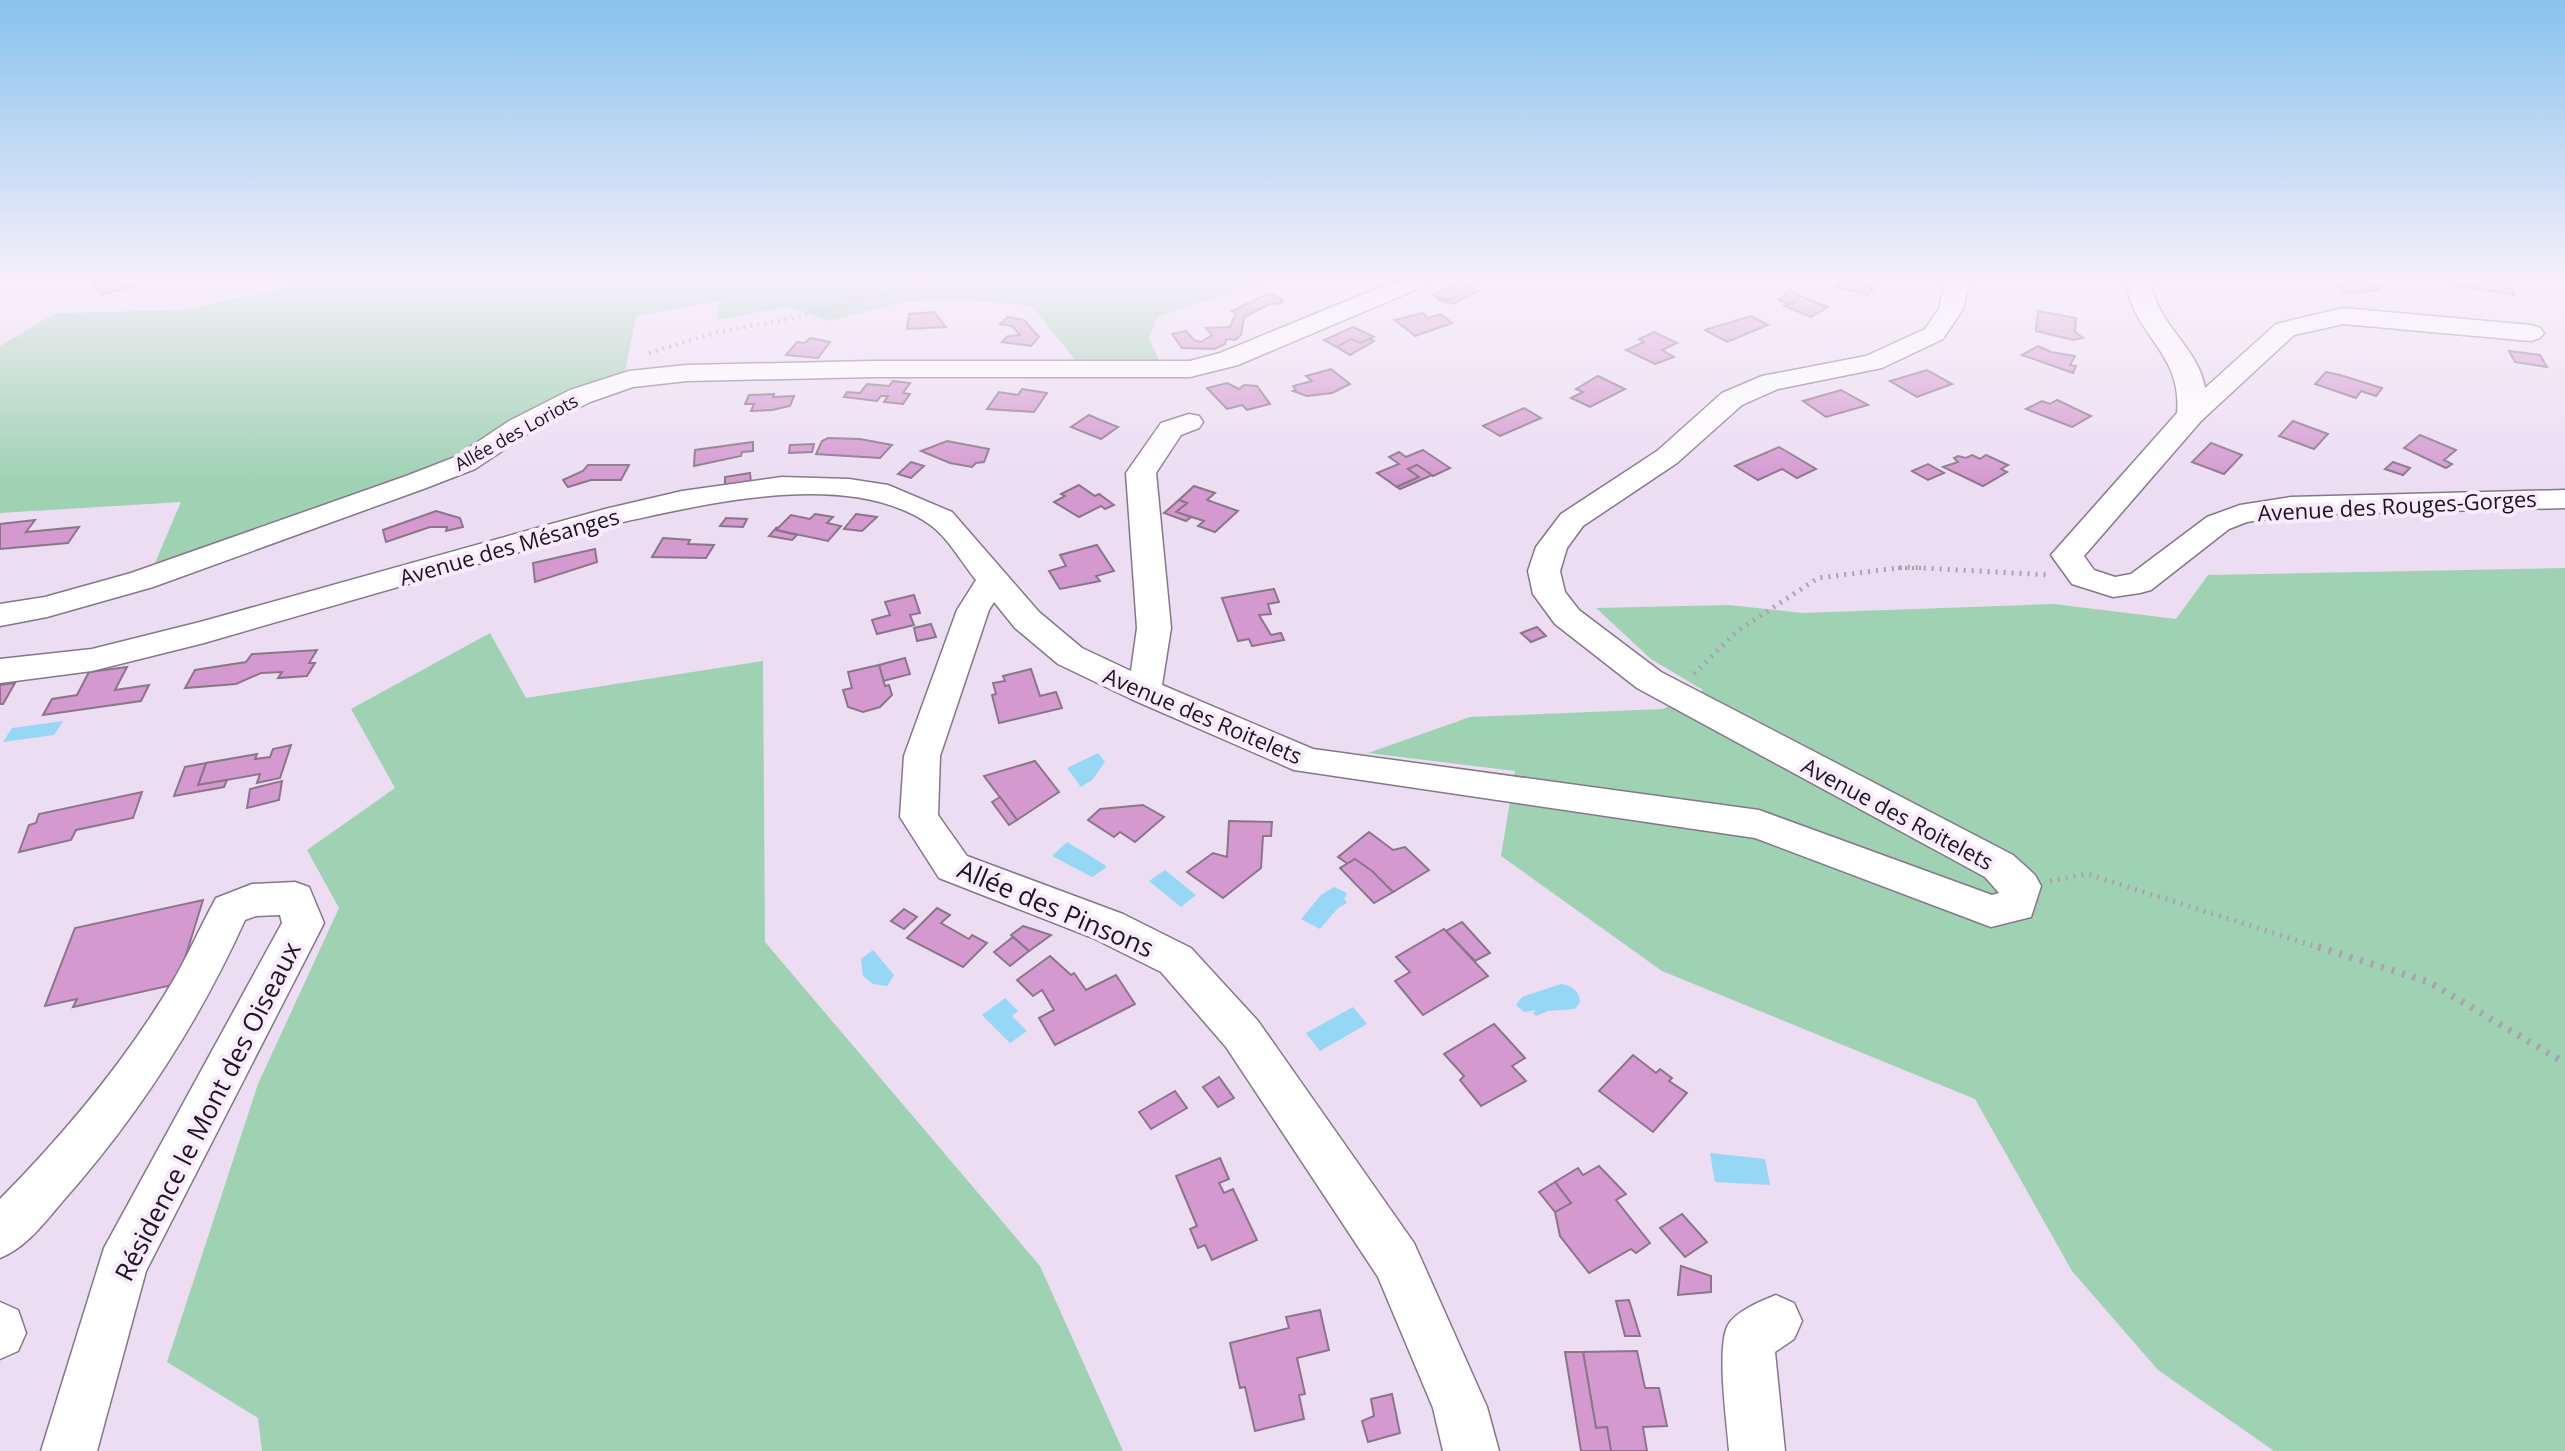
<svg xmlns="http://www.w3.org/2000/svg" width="2565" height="1451" viewBox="0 0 2565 1451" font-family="'Open Sans',sans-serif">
  <rect width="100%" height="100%" fill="#edddf3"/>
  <g fill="#9ed2b2">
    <polygon points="325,279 1106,279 1125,286 1188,279 1276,279 1158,316 1149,338 1159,360 1075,360 1032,306 953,299 904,302 829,321 787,307 716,320 721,301 636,316 624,376 429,470 152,570 181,502 0,513 0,346 55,313 182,310"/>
    <polygon points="2565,568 2565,1451 2274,1451 2158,1370 2072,1271 1975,1099 1662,971 1501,856 1515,771 1368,753 1470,717 1663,709 1703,690 1651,659 1596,608 1729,605 1802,613 2054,604 2176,619 2208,575"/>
    <polygon points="490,633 526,698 763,661 765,942 1040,1266 1123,1451 262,1451 258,1418 167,1362 258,1084 339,908 307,850 395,788 351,709"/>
  </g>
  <g fill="#95d7f5">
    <polygon points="63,721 54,735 3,742 12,728"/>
    <polygon points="1098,753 1105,762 1092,780 1081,787 1067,768"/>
    <polygon points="1067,842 1105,865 1106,868 1092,877 1052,856"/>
    <polygon points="1165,870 1196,895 1181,907 1149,881"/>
    <polygon points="1334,887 1347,893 1344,899 1347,903 1338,908 1320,929 1301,919 1321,895"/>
    <polygon points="873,950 894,975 887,986 873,984 863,976 861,959"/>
    <path d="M1561,984C1572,986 1579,990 1580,1002L1575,1009L1548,1011L1536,1016L1533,1013L1536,1010L1524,1012L1516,1005L1522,997Z"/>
    <polygon points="1005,998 1018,1011 1012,1016 1027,1031 1010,1043 982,1015"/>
    <polygon points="1353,1007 1367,1024 1320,1051 1306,1033"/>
    <polygon points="1710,1153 1765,1159 1770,1185 1715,1182"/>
  </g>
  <g fill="#d49ad0" stroke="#8a7688" stroke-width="2">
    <polygon points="105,279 132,279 130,281 135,285 102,295 91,283"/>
    <polygon points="1844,279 1874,279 1868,286 1874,288 1868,295 1837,287"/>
    <polygon points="2357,279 2368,285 2381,290 2348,293 2338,287 2346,285 2340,282"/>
    <polygon points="2450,279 2502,282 2504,288 2512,289 2514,295 2451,284"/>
    <polygon points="1463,282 1473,288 1460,293 1458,297 1441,299 1433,295"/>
    <polygon points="1473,288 1478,291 1453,304 1438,300 1450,300"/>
    <polygon points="1790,290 1805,298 1828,307 1811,317 1784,306 1797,302 1789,304 1778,300"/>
    <polygon points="1269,293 1283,300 1281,303 1270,304 1244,317 1241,335 1235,340 1226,339 1225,344 1214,349 1182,348 1172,334 1186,331 1194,340 1201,342 1212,335 1206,328 1230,327 1236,313 1232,311"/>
    <polygon points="2038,311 2076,318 2075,332 2083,338 2073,340 2036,331"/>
    <polygon points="934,312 946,327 907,329 909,314"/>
    <polygon points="1422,313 1428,318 1441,314 1452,323 1415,336 1395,320"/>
    <polygon points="1751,316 1768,325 1727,342 1705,330"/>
    <polygon points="1008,317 1024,320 1039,337 1031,346 1002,342 1008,336 1020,335 1012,326 1000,324"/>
    <polygon points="1353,327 1374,337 1360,343 1351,339 1337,347 1324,340"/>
    <polygon points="1654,332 1677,343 1662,350 1674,357 1655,364 1626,350 1644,342 1639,339"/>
    <polygon points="810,338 830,342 818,358 786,355 797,342 805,343"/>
    <polygon points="1351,339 1360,343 1370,339 1374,341 1350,355 1337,347"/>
    <polygon points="2038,346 2051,352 2075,356 2070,365 2076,366 2073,373 2022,355"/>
    <polygon points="2509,351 2540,355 2547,367 2515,362"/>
    <polygon points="1331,369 1350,384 1332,393 1307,396 1293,391 1296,390 1293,386 1312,381 1306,376"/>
    <polygon points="1927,370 1952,384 1917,397 1890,381"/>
    <polygon points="2326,372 2340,375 2382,388 2376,396 2361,391 2356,398 2315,384"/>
    <polygon points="1598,376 1625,389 1590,407 1571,398 1583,392 1576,389"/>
    <polygon points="893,381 910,383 903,393 910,394 903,404 884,402 888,396 881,396 877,401 844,397 847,392 860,393 867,384 889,386"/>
    <polygon points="1227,383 1239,389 1244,385 1257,386 1270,404 1247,410 1242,405 1227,409 1207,388"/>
    <polygon points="1022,389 1047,393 1034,412 987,409 999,392 1018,395"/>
    <polygon points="1841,390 1868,405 1826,417 1803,401"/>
    <polygon points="774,394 773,397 794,396 790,406 772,410 751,411 754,404 745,404 749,395"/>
    <polygon points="2057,400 2091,416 2072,427 2026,409 2042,401 2050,404"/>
    <polygon points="1524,408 1541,418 1500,436 1483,426"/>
    <polygon points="1089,415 1098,419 1118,427 1101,439 1071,427"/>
    <polygon points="2293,421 2328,434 2314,449 2279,436"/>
    <polygon points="2420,435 2456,450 2444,460 2452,464 2446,468 2404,448"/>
    <polygon points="828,438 860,439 892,445 880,458 816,454 822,441"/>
    <polygon points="947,441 989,449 984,462 976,463 972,467 950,463 921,451"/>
    <polygon points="753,442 753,451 742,452 741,456 694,466 695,450"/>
    <polygon points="2211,443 2242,455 2224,474 2192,462"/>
    <polygon points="814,444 812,452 789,453 790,445"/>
    <polygon points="1779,447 1816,469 1797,478 1782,469 1758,480 1735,466"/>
    <polygon points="1423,450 1450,468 1433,476 1417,465 1408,469 1419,477 1397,487 1377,473 1399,464 1389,457 1399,452 1406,457"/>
    <polygon points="1972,455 1980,459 1986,455 2008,465 2001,469 2007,472 1983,486 1943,467 1958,462 1954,458 1958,456 1966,458"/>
    <polygon points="911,462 924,466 911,478 898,474"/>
    <polygon points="2393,462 2410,468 2403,475 2385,469"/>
    <polygon points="1928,464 1944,473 1928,480 1912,471"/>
    <polygon points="588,465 629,465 621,480 591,480 568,487 563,480 583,471"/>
    <polygon points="1417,465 1432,475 1400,489 1397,487 1419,477 1408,469"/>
    <polygon points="750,473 751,483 725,486 725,477"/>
    <polygon points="1079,485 1095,496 1099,494 1114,505 1105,509 1101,506 1079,517 1054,502 1065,496 1061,494"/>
    <polygon points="1194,486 1215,493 1207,500 1238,511 1215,532 1198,526 1204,521 1176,512 1187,503 1179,500"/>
    <polygon points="1179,500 1187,503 1176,512 1191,517 1186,521 1164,513"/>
    <polygon points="436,511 460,518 463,527 446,531 447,527 430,527 386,542 383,530"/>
    <polygon points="815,514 833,517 827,523 841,526 828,541 776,530 791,515 810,519"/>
    <polygon points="856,514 877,517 862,531 844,529"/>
    <polygon points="726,518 747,519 743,527 720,526"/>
    <polygon points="35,520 26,532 79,527 68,543 0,549 0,524"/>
    <polygon points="777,527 776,530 797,535 792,540 769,536"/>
    <polygon points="663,538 690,540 688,544 714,545 706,558 652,557"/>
    <polygon points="1097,545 1114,571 1096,576 1100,581 1060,589 1049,571 1066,566 1060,555"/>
    <polygon points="595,549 597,562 535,582 533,563"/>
    <polygon points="1274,589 1279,602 1268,604 1271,614 1259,615 1271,635 1281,633 1284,640 1252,646 1249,639 1238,641 1222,598"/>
    <polygon points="914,595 920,613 910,615 914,625 877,634 872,620 890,615 885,602"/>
    <polygon points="931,624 936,637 917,641 914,628"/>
    <polygon points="1537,627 1546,636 1531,642 1521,633"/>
    <polygon points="317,650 309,663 315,663 307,676 278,678 282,672 261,673 236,684 185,688 195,670 246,662 252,654"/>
    <polygon points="905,658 910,674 883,681 879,665"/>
    <polygon points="879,665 885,686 889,685 892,695 880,707 863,712 848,707 843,690 852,688 848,672"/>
    <polygon points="127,667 115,690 149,685 141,701 43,715 52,699 77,695 89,672"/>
    <polygon points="1031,669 1040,696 1056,692 1062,708 999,723 992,695 996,694 993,683 1005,681 1003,676"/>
    <polygon points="15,683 3,704 0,704 0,685"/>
    <polygon points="291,745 280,778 257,783 260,774 198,785 206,763 257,754 255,759 270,757 273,749"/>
    <polygon points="1035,761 1059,792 1017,820 984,776"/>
    <polygon points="206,763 198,785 227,780 224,787 174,796 185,767"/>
    <polygon points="282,781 279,800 247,808 250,789"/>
    <polygon points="142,792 133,818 76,830 71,840 19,852 29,825 36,823 39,814"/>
    <polygon points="1000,797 1017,820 1009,825 992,802"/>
    <polygon points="1143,805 1164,817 1135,842 1120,832 1114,837 1088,820 1100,809"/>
    <polygon points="1229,821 1272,822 1271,836 1263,836 1261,868 1223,898 1187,872 1213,853 1227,857"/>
    <polygon points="1369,832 1393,850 1405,847 1429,870 1393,892 1355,859 1348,864 1338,857"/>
    <polygon points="1355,859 1372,871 1393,892 1374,903 1340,868"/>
    <polygon points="203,900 177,984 73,1007 77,999 45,1006 75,928"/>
    <polygon points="937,908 950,915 941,923 969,939 972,935 987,943 963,967 907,938"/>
    <polygon points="904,909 917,917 904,929 891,921"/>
    <polygon points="1462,922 1490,953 1475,961 1446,931"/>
    <polygon points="1023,926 1051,935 1029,951 1011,935"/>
    <polygon points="1444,929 1488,976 1423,1015 1395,981 1410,972 1396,957"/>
    <polygon points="1013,937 1029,951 1010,966 994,952"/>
    <polygon points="1050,956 1071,975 1074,973 1086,990 1116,975 1135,1004 1055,1045 1039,1018 1054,1010 1042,990 1033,996 1017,980"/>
    <polygon points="1494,1024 1525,1058 1512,1066 1526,1081 1481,1106 1460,1080 1464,1076 1444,1054"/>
    <polygon points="1633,1055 1656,1073 1660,1069 1672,1078 1669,1081 1687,1093 1653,1132 1599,1091"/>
    <polygon points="1219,1077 1234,1098 1218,1107 1203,1087"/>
    <polygon points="1175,1091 1187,1108 1151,1129 1139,1112"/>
    <polygon points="1220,1158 1229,1179 1219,1183 1224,1193 1233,1189 1257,1240 1212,1260 1205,1245 1198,1248 1190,1229 1197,1226 1176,1176"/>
    <polygon points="1599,1166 1626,1194 1616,1200 1650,1243 1636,1253 1631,1249 1589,1273 1560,1236 1555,1212 1571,1203 1555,1182 1578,1168 1583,1175"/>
    <polygon points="1555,1182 1571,1203 1555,1212 1539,1192"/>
    <polygon points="1682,1214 1707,1242 1685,1257 1660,1228"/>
    <polygon points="1681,1266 1711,1276 1711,1292 1678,1295"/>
    <polygon points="1629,1300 1640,1336 1625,1336 1616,1301"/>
    <polygon points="1320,1310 1329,1350 1297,1358 1305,1394 1299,1395 1304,1419 1255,1431 1245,1387 1240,1388 1230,1343 1289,1328 1286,1317"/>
    <polygon points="1637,1351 1645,1388 1659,1388 1667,1426 1643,1427 1647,1451 1611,1451 1607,1427 1596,1428 1583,1352"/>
    <polygon points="1565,1352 1583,1352 1596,1428 1607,1427 1611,1451 1581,1451"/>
    <polygon points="1392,1394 1400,1433 1368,1442 1362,1421 1374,1416 1371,1399"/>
  </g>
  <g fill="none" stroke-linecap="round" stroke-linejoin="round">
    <g stroke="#85768a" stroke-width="3">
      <g id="minor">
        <polygon points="1400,279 1432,279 1429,284 1238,365 1190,377 872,377 687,381 633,387 590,402 529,433 475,469 426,488 153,587 47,617 0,626 0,604 45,597 131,573 406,476 455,457 509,421 570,390 629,371 687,365 872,361 1190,361 1220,353"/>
        <path d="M1946,279H1970L1963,309L1943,339L1882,368L1778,389L1742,405L1677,463L1583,526L1567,548L1560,571L1565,592L1579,610L1661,672L2013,855L2035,875L2041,886L2031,917L1991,927L1755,838L1294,770L1131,699L1058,664L1015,628L994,602L989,610L940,756L938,815L967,856L1123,914L1191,948L1258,1021L1414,1243L1487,1407L1499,1451H1443L1433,1408L1378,1277L1226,1047L1161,972L1093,938L939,878L900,817L904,756L957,610L976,580C962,563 947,536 929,524C849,469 710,503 623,522L204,643L92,671L0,683V659L92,649L200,622L605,509L682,491L782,477L849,479L888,485L952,512L1039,612L1082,648L1131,671L1137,628L1126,473L1161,423L1189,414L1199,416L1203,422L1199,428L1181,435L1156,473L1171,628L1162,685L1313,749L1759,810L1992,895L1999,893L1985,877L1637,688L1555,624L1533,594L1528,571L1536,547L1561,514L1657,451L1722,393L1762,376L1866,356L1925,329L1939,309Z"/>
        <path d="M2126,279H2150C2157,327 2198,346 2205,388L2276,324L2343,308L2531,325L2540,328L2544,333L2540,338L2531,341L2343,324L2294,335L2201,421L2084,556L2094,570L2115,577L2131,574L2207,517L2240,505L2291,497L2565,490V508L2291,515L2247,522L2229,529L2151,590L2140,593L2113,597L2072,584L2051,555L2177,413C2183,351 2131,335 2126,279Z"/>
        <path d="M295,882L309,887L324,923L146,1271L97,1451H41L104,1248L282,923L280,915L256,916L245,920C198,1024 138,1116 63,1201C44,1223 27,1247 0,1258V1199C67,1131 129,1057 177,974C191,949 202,923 216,898L252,884Z"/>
        <path d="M1776,1295L1794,1303L1802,1321L1794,1339L1775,1352L1785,1451H1729C1727,1423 1716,1347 1728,1325C1736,1311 1761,1301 1776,1295Z"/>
        <polygon points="0,1302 18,1310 26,1333 18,1351 0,1359"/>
      </g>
    </g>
    <g stroke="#ada0b1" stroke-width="4" stroke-dasharray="2 5" stroke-linecap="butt">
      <polyline points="649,353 719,332 794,318 943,279"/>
      <polyline points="1898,568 1922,568"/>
    </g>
    <g stroke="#ada0b1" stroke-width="5" stroke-dasharray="2 6" stroke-linecap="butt">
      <polyline points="1694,674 1736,632 1818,578 1905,567 2050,575"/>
      <polyline points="2050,881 2087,874 2324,949"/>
    </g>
    <polyline stroke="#ada0b1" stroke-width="7" stroke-dasharray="3 8" stroke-linecap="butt" points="2318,947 2429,982 2565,1063"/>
    <use href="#minor" fill="#fff" fill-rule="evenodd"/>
  </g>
  <linearGradient id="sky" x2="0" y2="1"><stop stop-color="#87c2ed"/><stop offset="0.58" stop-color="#f7f0fa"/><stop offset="1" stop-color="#f7f0fa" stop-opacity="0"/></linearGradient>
  <rect width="2565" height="482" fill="url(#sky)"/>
  <g text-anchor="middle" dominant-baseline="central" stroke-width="8" stroke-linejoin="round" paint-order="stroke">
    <g font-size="18" fill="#1b151d" stroke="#f9ebfd">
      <text transform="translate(516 432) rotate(-29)">Allée des Loriots</text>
    </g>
    <g font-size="22" fill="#1b151d" stroke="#f9ebfd">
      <text transform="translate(2397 505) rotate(-3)">Avenue des Rouges-Gorges</text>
      <text transform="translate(509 546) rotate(-16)">Avenue des Mésanges</text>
      <text transform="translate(1203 715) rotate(23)">Avenue des Roitelets</text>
      <text transform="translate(1898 813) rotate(28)">Avenue des Roitelets</text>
    </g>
    <g font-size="26" fill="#1b151d" stroke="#f9ebfd">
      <text transform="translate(1056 908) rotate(23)">Allée des Pinsons</text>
      <text transform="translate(207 1111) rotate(-63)">Résidence le Mont des Oiseaux</text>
    </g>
  </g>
</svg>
